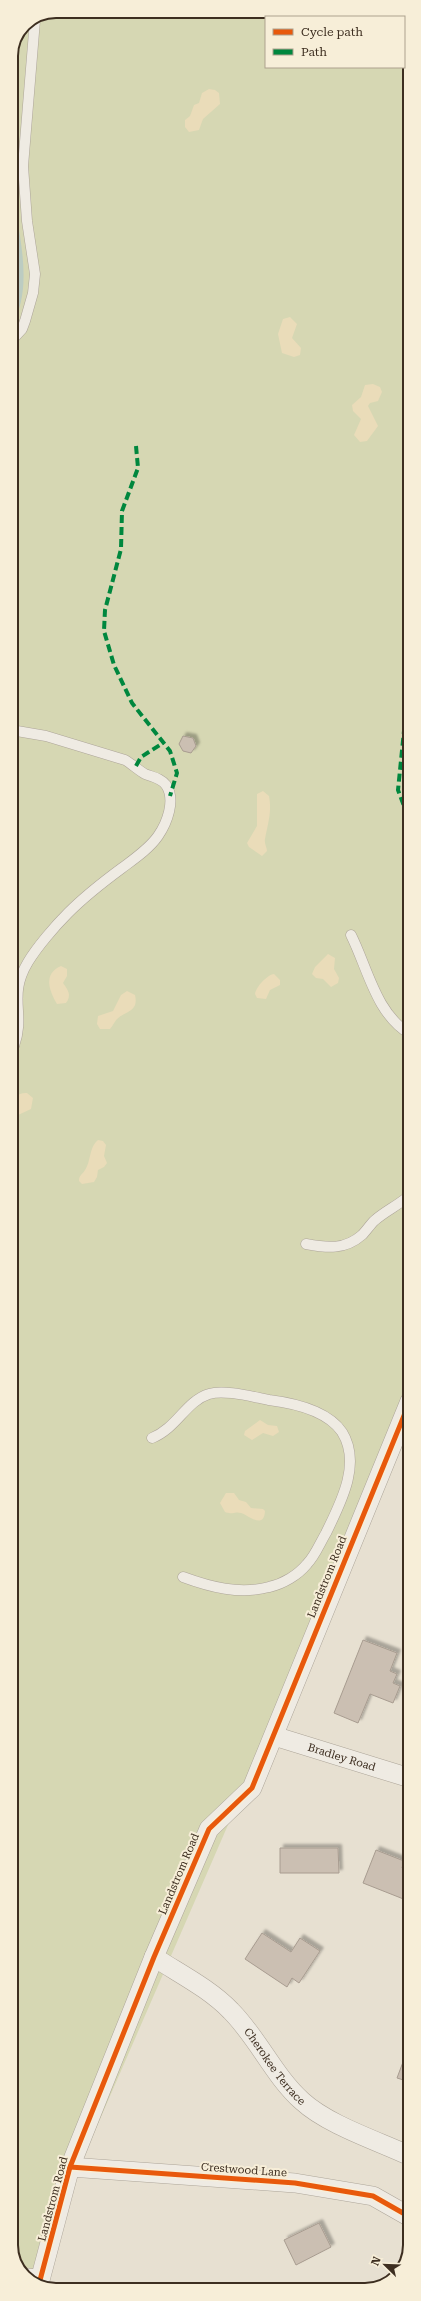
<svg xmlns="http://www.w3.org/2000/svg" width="421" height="2301" viewBox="0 0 421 2301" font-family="'Roboto Serif',serif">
  <defs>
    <filter id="shadow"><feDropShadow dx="3.5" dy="-3.5" stdDeviation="1" flood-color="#0004"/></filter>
  </defs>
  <rect width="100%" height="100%" fill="#e7e0d1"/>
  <polygon fill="#d6d7b3" points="57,11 370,11 382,17 266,17 266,67 404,67 404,39 410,50 410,1395 288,1687 30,2280 24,2277 11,2251 11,56 24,24"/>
  <g fill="#eadcb9">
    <polygon points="209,89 215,90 219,93 220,104 203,119 199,130 189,132 185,127 185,120 190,116 194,105 199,103 202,93"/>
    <polygon points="290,317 297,324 292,338 301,348 300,355 294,357 282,353 278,334 283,319"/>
    <polygon points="373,384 380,387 382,392 378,401 370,403 368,406 378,426 367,441 360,442 354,435 361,419 353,411 352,405 361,397 365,385"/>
    <path d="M263,791L269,796C272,812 268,823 265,839C264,843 267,848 267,851L262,856L249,847L247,843L257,826V794Z"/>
    <polygon points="328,954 335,958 334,969 339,978 338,983 331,987 323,979 316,978 312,974 315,967"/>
    <path d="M61,966L67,969V976L63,983C68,990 72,995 66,1003L57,1004C49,990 43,974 61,966Z"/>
    <path d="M274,974L280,980V985L270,990L266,999L257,998L255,994C256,987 267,975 274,974Z"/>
    <path d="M127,991L135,995C139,1012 125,1011 117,1019C114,1022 113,1026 110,1029H100L97,1024L98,1016L113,1011L121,995Z"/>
    <path d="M27,1093L33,1098L31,1109L16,1116L11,1128C11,1114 8,1092 27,1093Z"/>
    <path d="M98,1140L103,1141L106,1145L104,1156L107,1163L104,1167L98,1170L97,1177L94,1182L82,1184L79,1181C79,1175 82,1175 85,1170C91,1162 89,1147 98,1140Z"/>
    <polygon points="260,1420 268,1425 277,1426 279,1432 273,1436 263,1433 252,1440 244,1435 245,1431"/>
    <path d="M226,1493H234L239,1500L246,1502L251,1508L263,1509L265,1511C264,1530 248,1515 241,1513C236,1511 231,1515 225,1512L220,1503Z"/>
  </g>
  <path fill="#bcccc2" d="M11,185C17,225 36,289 11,325Z"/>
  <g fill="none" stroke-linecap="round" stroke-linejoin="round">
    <polyline stroke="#bcccc2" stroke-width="5" points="11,740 11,729"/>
  </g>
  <g fill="#cbbfb2" stroke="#a89c90" filter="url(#shadow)">
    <polygon points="183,736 193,738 196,746 191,753 183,751 179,744"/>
    <polygon points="363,1640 397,1653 390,1671 397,1674 393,1683 400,1686 393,1703 370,1694 358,1723 334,1713"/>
    <polygon points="280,1848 338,1848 339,1873 280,1873"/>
    <polygon points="376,1850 404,1861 402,1868 410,1871 410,1889 406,1900 363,1883"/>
    <polygon points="262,1933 291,1952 300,1938 320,1951 299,1983 292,1978 287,1987 245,1959"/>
    <polygon points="406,2054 410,2055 410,2082 397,2078"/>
    <polygon points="319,2223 331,2247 296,2265 284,2240"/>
    <polygon points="402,2256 405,2257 399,2275 391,2279"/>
  </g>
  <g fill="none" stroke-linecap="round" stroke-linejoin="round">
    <g stroke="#ada599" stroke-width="11">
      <g id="lane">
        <polyline points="11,341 22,329 25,321 33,293 35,274 27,221 23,166 35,20"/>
        <path d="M11,730L46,736L125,760C132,764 138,770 145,774C152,777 161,778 166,785C176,800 167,823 158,836C149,849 134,859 122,868C103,882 84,897 68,913C55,926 37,947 28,962C7,997 26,1013 14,1046"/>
        <path d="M351,935C368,969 376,1014 410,1034"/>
        <path d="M306,1244C327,1248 345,1250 362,1235C366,1231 370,1225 374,1221C385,1211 399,1205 410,1195"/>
        <path d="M152,1438C177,1428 186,1401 209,1394C224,1389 253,1397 269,1400C293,1403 327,1410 342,1432C362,1464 340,1504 326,1533C320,1543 315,1556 307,1564C298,1575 283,1584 269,1587C240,1595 210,1587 183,1577"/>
        <polyline points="22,2273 43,2275"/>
      </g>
    </g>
    <g stroke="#ada599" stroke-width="20">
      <g id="street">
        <path id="s1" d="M274,1736L410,1778"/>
        <path id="s2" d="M154,1957C180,1974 210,1989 231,2011C258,2038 274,2076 302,2101C328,2125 378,2141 410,2156"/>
        <polyline points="70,2167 295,2183 373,2196 410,2217"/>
        <polyline points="39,2284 70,2167 154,1957 209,1829 252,1788 410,1401"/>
      </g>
    </g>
    <use href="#lane" stroke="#efebe3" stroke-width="10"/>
    <use href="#street" stroke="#efebe3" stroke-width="19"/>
    <g stroke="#00873e" stroke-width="4" stroke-dasharray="8 4" stroke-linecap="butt">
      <polyline points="136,446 138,468 122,511 121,549 105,610 104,631 114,665 132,703 170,751 177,773 170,796"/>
      <polyline points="410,716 405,721 398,790 410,822"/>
      <polyline points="136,766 141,757 163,743"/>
    </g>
    <g stroke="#f7eed8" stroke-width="8">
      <g id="cycleway">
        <polyline points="70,2167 295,2183 373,2196 410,2217"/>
        <polyline points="39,2284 70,2167 154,1957 209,1829 252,1788 410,1401"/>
      </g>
    </g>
    <use href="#cycleway" stroke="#e8590c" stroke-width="5"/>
  </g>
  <g text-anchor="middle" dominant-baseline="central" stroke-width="4" stroke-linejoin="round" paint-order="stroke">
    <g font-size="11" fill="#3d2e20" stroke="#f7eed8">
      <text transform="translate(327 1577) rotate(-68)">Landstrom Road</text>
      <text stroke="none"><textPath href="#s1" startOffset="71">Bradley Road</textPath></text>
      <text transform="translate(179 1874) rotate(-67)">Landstrom Road</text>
      <text stroke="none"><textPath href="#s2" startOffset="165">Cherokee Terrace</textPath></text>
      <text transform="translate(244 2170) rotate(4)">Crestwood Lane</text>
      <text transform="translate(53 2199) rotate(-75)">Landstrom Road</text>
    </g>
  </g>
  <path d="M0 0H421V2301H0ZM56 18H365A38 38 0 0 1 403 56V2245A38 38 0 0 1 365 2283H56A38 38 0 0 1 18 2245V56A38 38 0 0 1 56 18Z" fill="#f7eed8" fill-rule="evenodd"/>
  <path fill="none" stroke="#3d2e20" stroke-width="2" d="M56 18H365A38 38 0 0 1 403 56V2245A38 38 0 0 1 365 2283H56A38 38 0 0 1 18 2245V56A38 38 0 0 1 56 18Z"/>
  <rect x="265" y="16" width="140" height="52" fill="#f7eed8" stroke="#ada18e"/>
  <rect x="273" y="29" width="20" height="6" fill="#e8590c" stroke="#ada18e"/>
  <text x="301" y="36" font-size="12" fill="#3d2e20">Cycle path</text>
  <rect x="273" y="49" width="20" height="6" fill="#00873e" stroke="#ada18e"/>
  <text x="301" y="56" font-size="12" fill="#3d2e20">Path</text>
  <g transform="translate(385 2265) rotate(293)" stroke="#f7eed8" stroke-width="3" paint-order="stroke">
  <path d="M0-3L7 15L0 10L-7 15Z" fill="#3d2e20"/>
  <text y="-6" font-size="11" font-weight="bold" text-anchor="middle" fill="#3d2e20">N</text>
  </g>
</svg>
